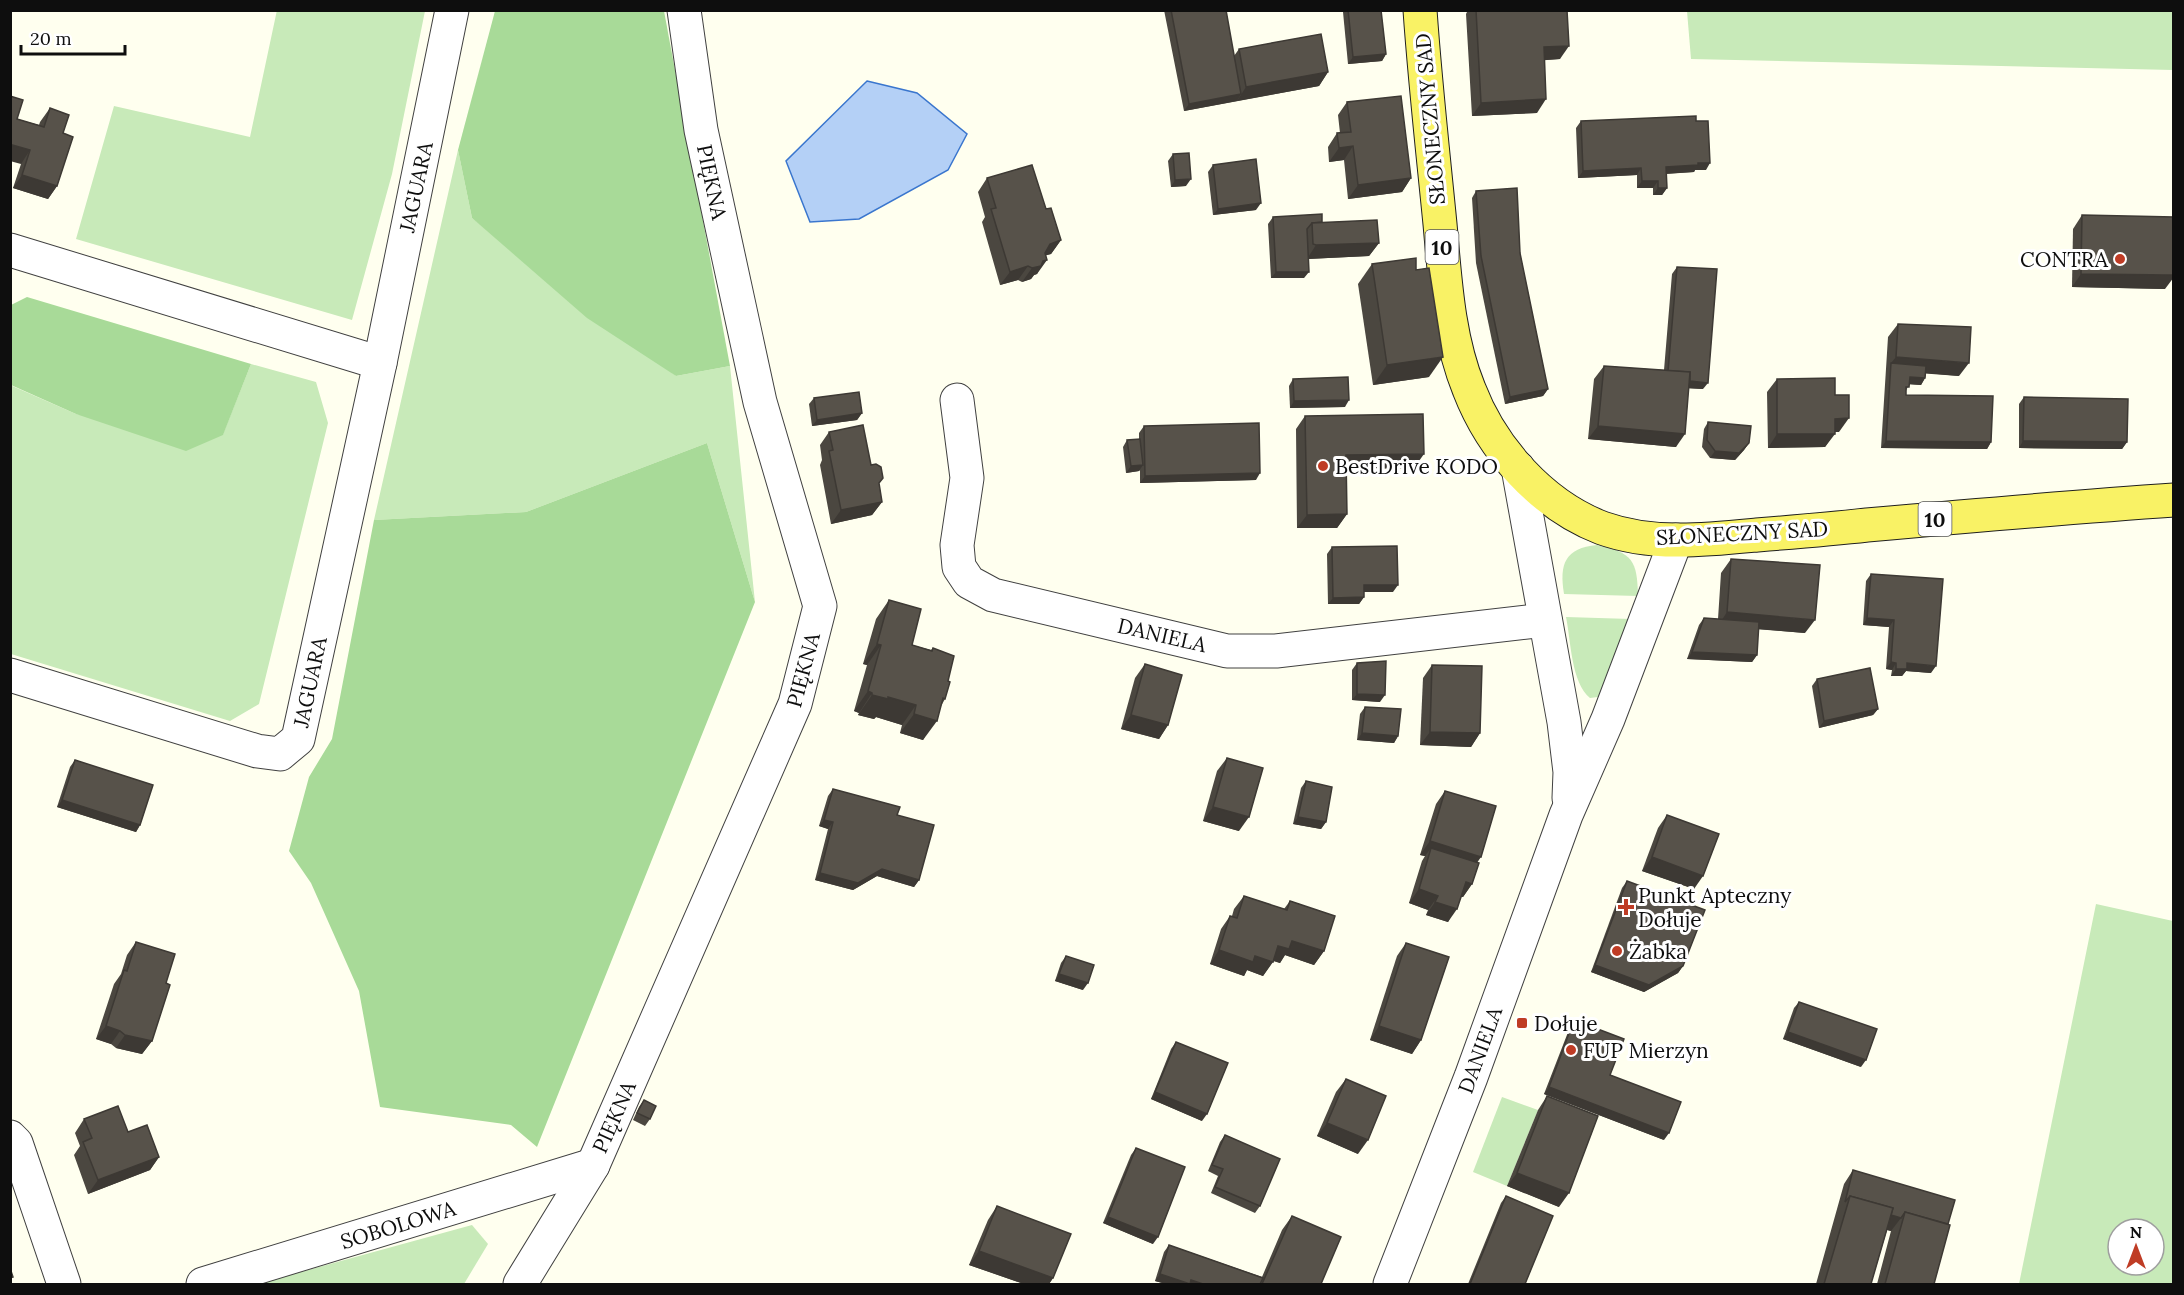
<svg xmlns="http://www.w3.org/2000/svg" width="2184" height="1295" viewBox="0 0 2184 1295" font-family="Lora,serif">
  <rect width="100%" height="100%" fill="#ffffef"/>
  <g fill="#c8eab9" fill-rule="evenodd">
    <polygon points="277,10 425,11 392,174 352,320 76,239 114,106 250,137"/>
    <polygon points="1687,11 2173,11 2173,70 1691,59"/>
    <polygon points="458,150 472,218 676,376 730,366 755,602 707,443 526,512 374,520"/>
    <polygon points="251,364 316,382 328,423 259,704 230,721 11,654 10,385 76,414 223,434"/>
    <path d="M1597,545C1633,553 1637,560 1638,596L1564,594C1559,564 1565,548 1597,545Z"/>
    <path d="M1566,617L1631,619L1604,693L1598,697L1590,698C1571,682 1571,641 1566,617Z"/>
    <path d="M2096,904L2173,921V1284H2019ZM2118,1229H2154V1265H2118Z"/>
    <polygon points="1502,1097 1538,1110 1507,1186 1473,1172"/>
    <polygon points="472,1225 488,1244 464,1284 257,1284"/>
  </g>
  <g fill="#a8da98">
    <polygon points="495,11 664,11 730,366 676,376 587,318 472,218 458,150"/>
    <polygon points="27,297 251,364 223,435 186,451 76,414 11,385 11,305"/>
    <polygon points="707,443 755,602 537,1147 511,1125 380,1107 359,991 311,883 289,851 309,777 332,739 374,520 526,512"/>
  </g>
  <polygon fill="#b4d0f6" stroke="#3a76ce" stroke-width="1.5" points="867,81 917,93 967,134 948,170 859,219 810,222 786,161"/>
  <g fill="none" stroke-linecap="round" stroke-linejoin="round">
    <g stroke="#414141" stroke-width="35">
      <g id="minor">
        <polyline points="10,250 380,363"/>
        <polyline points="957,400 967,478 957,545 959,567 969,582 993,595 1227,651 1276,651 1545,620"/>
        <polyline points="1518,468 1564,722 1570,772 1569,798"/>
        <polyline points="10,675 257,751 280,754 298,739 380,363 452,10"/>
        <polyline points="10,1137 16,1143 64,1284"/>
        <polyline points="203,1284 593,1165"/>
        <polyline points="520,1284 593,1165 795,704 820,606 760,402 701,130 684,10"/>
        <polyline points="1390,1284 1471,1077 1566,815 1608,719 1676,540"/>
      </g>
    </g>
    <g stroke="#1f1f1f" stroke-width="35">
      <path id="major" d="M1420,10C1425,82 1433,153 1440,224C1445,279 1448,338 1469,389C1492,449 1542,505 1602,528C1652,546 1706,540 1757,535C1794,532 1831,529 1867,525C1969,516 2071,507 2174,500"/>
    </g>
    <use href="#minor" stroke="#fff" stroke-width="33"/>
    <use href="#major" stroke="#f9f265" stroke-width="33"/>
  </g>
  <g fill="#4b4740">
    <polygon points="1164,10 1226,10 1234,56 1239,49 1328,72 1319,86 1184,111"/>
    <polygon points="1344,10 1381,10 1386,54 1382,61 1348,64 1343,12"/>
    <polygon points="1468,10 1567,10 1560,59 1544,60 1537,113 1472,116 1466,14"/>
    <polygon points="1347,102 1411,178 1402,192 1348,199 1344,160 1329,162 1328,147 1337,133 1340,133 1338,115"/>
    <polygon points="50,108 63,133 57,186 48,199 13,188 21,164 17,119 39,125 40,122"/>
    <polygon points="1581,121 1696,121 1706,170 1695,170 1694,172 1666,174 1667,188 1662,195 1653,195 1653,188 1637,188 1637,175 1578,178 1576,128"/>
    <polygon points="1173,154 1186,186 1171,187 1168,161"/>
    <polygon points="1213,165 1256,210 1213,215 1208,172"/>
    <polygon points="987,178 1046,209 1061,240 1051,254 1046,255 1037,274 1034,275 1031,279 1022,282 1018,280 1000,285 982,222 985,217 978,192"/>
    <polygon points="1476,191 1520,253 1548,389 1543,396 1505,404 1476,263 1472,198"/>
    <polygon points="2082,215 2165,289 2072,287 2073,229"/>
    <polygon points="1273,217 1322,222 1379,243 1369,256 1308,259 1304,278 1271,278 1268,224"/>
    <polygon points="1372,264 1416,270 1429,377 1373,385 1358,284"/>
    <polygon points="1677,267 1703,389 1689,388 1676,447 1588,439 1594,379 1604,366 1664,370 1672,274"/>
    <polygon points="1898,324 1959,376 1926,373 1925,378 1921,385 1909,384 1906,391 1906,395 1991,442 1987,449 1881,448 1888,337"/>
    <polygon points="1293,379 1345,407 1290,408 1289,386"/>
    <polygon points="1777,379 1835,395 1839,432 1835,432 1825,447 1768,448 1767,392"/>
    <polygon points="2024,397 2127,442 2122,449 2019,448 2019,404"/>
    <polygon points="814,398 862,413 857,420 812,426 809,404"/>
    <polygon points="1305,416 1414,468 1346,469 1347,514 1337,528 1297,528 1296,429"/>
    <polygon points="1708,422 1749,443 1744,450 1735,460 1710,458 1702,447 1704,429"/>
    <polygon points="1144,426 1256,480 1140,483 1140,470 1139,471 1126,473 1123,447 1127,440 1139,439 1139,433"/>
    <polygon points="829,432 871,465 882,502 872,515 831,524 820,465 822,460 820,445"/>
    <polygon points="1332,547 1393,592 1364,592 1364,597 1359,604 1328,604 1327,554"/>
    <polygon points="1731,559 1805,633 1758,629 1757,655 1752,662 1687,659 1699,625 1704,618 1718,619 1721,573"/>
    <polygon points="1871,574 1931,673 1906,671 1902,676 1891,676 1892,670 1886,669 1889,627 1863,625 1866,581"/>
    <polygon points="889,600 912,645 931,650 933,648 948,681 945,699 941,706 923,740 900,733 902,725 876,717 874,719 858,715 859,713 854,711 867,665 863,664 876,619"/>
    <polygon points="1357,663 1380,702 1352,700 1352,670"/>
    <polygon points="1145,664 1168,725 1159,739 1121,729 1135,678"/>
    <polygon points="1432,665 1480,733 1471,747 1420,745 1423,678"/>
    <polygon points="1817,679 1878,709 1873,715 1819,728 1812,686"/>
    <polygon points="1365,707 1398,736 1394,743 1357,740 1360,714"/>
    <polygon points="1227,758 1239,831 1203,821 1217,771"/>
    <polygon points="75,760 140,825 136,832 57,807 70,767"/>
    <polygon points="1306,781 1326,822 1321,829 1293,824 1301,788"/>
    <polygon points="833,789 897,815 919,880 914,887 877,876 853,890 815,880 828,829 819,826 828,796"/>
    <polygon points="1445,791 1477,862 1472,884 1463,897 1461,897 1448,922 1426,915 1428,910 1409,903 1422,861 1425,856 1420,855 1436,804"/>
    <polygon points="1667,815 1694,889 1642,871 1658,828"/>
    <polygon points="1627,881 1683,966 1678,973 1644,992 1591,972 1622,888"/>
    <polygon points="1244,896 1284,909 1290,901 1324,951 1314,965 1285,955 1280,963 1273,961 1263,976 1247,970 1244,976 1210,964 1221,929 1230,916 1232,916 1234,909"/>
    <polygon points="136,942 166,983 152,1041 142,1054 116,1048 111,1044 96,1039 114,984 121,974 127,955"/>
    <polygon points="1406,943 1421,1040 1412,1054 1370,1040 1397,956"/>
    <polygon points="1066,956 1083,990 1055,981 1061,963"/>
    <polygon points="1799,1002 1861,1067 1783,1039 1794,1008"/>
    <polygon points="1574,1020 1610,1075 1664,1140 1544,1094 1570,1027"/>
    <polygon points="1176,1042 1202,1121 1151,1099 1171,1049"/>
    <polygon points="1346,1079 1358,1154 1317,1136 1336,1092"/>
    <polygon points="1547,1096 1559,1207 1507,1186 1538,1110"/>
    <polygon points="644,1100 650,1119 645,1126 633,1120 639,1107"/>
    <polygon points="84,1119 128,1132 159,1157 150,1170 88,1194 74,1155 80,1146 75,1133"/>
    <polygon points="1225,1135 1260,1206 1255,1213 1211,1193 1218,1176 1208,1171 1220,1142"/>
    <polygon points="1136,1148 1153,1244 1103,1223 1131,1155"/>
    <polygon points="1853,1170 1948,1224 1934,1284 1877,1284 1891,1231 1887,1230 1871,1284 1816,1284 1844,1184"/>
    <polygon points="1506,1196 1525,1284 1468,1284 1501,1203"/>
    <polygon points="997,1206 1053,1278 1049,1284 1024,1284 969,1265 988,1220"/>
    <polygon points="1292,1216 1321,1284 1166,1284 1155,1281 1164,1252 1169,1245 1262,1277 1282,1230"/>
  </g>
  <g fill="#3d3934">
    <polygon points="1569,46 1560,59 1534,61 1544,47"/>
    <polygon points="1386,54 1382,61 1348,64 1353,57"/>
    <polygon points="1328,72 1319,86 1237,101 1246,87"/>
    <polygon points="1241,94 1237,101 1184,111 1189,104"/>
    <polygon points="1546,99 1537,113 1472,116 1481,103"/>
    <polygon points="12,145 30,150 21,164 10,161 10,147"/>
    <polygon points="1353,146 1344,160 1329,162 1339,148"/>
    <polygon points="1698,163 1710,163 1706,170 1695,170 1694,172 1661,174 1666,167"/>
    <polygon points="1641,168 1637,175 1578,178 1583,171"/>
    <polygon points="22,175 57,186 48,199 13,188"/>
    <polygon points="1411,178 1402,192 1348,199 1358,185"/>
    <polygon points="1191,179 1186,186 1171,187 1175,180"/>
    <polygon points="1642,181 1658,181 1653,188 1637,188"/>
    <polygon points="1658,188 1667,188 1662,195 1653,195"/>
    <polygon points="1261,203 1256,210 1213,215 1218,209"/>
    <polygon points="1061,240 1051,254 1040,257 1050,244"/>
    <polygon points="1379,243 1369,256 1307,259 1316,245"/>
    <polygon points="1047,260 1037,274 1034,275 1031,279 1022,282 1032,268 1043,261"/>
    <polygon points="1028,266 1018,280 1000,285 1010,272"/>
    <polygon points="1276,272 1309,272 1304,278 1271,278"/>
    <polygon points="2081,274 2174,275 2174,277 2165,289 2072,287"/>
    <polygon points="1443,357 1429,377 1373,385 1387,365"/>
    <polygon points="1896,357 1969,363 1959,376 1891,371 1891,363"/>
    <polygon points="1910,377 1925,378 1921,385 1905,384"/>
    <polygon points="1686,381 1708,383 1703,389 1681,388"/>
    <polygon points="1548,389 1543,396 1505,404 1510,397"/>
    <polygon points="1349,400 1345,407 1290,408 1294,401"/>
    <polygon points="862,413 857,420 812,426 817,420"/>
    <polygon points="1849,418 1839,432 1825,432 1835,419"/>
    <polygon points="1598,426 1685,434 1676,447 1588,439"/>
    <polygon points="1777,434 1835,434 1825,447 1768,448"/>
    <polygon points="1886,441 1991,442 1987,449 1881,448"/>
    <polygon points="2023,441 2127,442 2122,449 2019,448"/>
    <polygon points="1749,443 1744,450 1735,460 1710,458 1715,451"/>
    <polygon points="1424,454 1414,468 1337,469 1346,455"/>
    <polygon points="1143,465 1139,471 1126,473 1131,466"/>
    <polygon points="1260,473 1256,480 1140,483 1145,476"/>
    <polygon points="882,502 872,515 831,524 841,510"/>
    <polygon points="1347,514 1337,528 1297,528 1307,515"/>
    <polygon points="1364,585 1398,585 1393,592 1359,592"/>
    <polygon points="1364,597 1359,604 1328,604 1333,598"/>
    <polygon points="1727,612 1815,620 1805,633 1718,626"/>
    <polygon points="1867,618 1894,620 1889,627 1863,625"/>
    <polygon points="877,644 881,645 867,665 863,664"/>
    <polygon points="1692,652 1757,655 1752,662 1687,659"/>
    <polygon points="1891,662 1896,663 1892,670 1886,669"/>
    <polygon points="1907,663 1936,666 1931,673 1906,671 1902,676 1891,676 1896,669"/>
    <polygon points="868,691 872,693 859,713 854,711"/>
    <polygon points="1357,694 1385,695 1380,702 1352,700"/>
    <polygon points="872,695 888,697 916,705 902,725 876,717 874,719 858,715"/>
    <polygon points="1878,709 1873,715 1819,728 1824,721"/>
    <polygon points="914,714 937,721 923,740 900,733"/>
    <polygon points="1131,715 1168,725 1159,739 1121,729"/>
    <polygon points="1430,732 1480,733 1471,747 1420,745"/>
    <polygon points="1362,733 1398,736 1394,743 1357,740"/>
    <polygon points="62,800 140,825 136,832 57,807"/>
    <polygon points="1213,807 1249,817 1239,831 1203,821"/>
    <polygon points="1298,817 1326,822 1321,829 1293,824"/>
    <polygon points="824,820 833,822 828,829 819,826"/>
    <polygon points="1430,841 1481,857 1472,870 1431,848 1425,856 1420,855"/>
    <polygon points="1652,857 1703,876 1694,889 1642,871"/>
    <polygon points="882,869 919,880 914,887 877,876 853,890 815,880 820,873"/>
    <polygon points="1466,882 1472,884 1463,897 1456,895"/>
    <polygon points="1419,889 1438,896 1428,910 1409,903"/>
    <polygon points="1435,902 1457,909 1448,922 1426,915"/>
    <polygon points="1292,941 1324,951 1314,965 1285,955 1280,963 1269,959 1278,946"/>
    <polygon points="1219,950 1255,956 1273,962 1263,976 1247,970 1244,976 1210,964"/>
    <polygon points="1595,965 1683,966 1678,973 1644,992 1591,972"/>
    <polygon points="1059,974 1088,983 1083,990 1055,981"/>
    <polygon points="106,1026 120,1031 111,1044 96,1039"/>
    <polygon points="1379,1026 1421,1040 1412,1054 1370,1040"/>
    <polygon points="1788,1032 1866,1060 1861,1067 1783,1039"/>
    <polygon points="125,1035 152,1041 142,1054 116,1048"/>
    <polygon points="1549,1087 1669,1133 1664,1140 1544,1094"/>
    <polygon points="1155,1092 1207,1114 1202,1121 1151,1099"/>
    <polygon points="1327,1123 1368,1140 1358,1154 1317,1136"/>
    <polygon points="159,1157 150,1170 88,1194 98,1180"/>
    <polygon points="1517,1173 1569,1193 1559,1207 1507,1186"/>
    <polygon points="1848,1203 1901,1218 1891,1231 1843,1218"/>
    <polygon points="1108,1217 1158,1237 1153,1244 1103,1223"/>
    <polygon points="979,1251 1053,1278 1049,1284 1024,1284 969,1265"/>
    <polygon points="1160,1274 1191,1280 1203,1284 1166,1284 1155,1281"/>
  </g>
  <g fill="#57524a" stroke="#3d3934" stroke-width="1.5">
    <polygon points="1171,10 1226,10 1241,94 1189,104"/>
    <polygon points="1348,10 1381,10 1386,54 1353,57"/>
    <polygon points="1476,10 1567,10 1569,46 1544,47 1546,99 1481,103"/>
    <polygon points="1321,34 1328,72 1246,87 1239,49"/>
    <polygon points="10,96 23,100 17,119 44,127 50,108 69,115 63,133 73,137 57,186 22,175 30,150 12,145 10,149"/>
    <polygon points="1401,96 1411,178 1358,185 1353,146 1339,148 1337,133 1351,132 1347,102"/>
    <polygon points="1696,116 1696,121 1708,121 1710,163 1698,163 1698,165 1666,167 1667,188 1658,188 1658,181 1642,181 1641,168 1583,171 1581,121"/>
    <polygon points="1189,153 1191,179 1175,180 1173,154"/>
    <polygon points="1256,159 1261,203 1218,209 1213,165"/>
    <polygon points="1032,165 1046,209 1051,208 1061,240 1050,244 1045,253 1047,260 1043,261 1041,266 1032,268 1028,266 1010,272 991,209 996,208 987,178"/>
    <polygon points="1517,188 1520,253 1548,389 1510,397 1481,256 1476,191"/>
    <polygon points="1322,214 1322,222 1312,223 1307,229 1309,272 1276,272 1273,217"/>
    <polygon points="2082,215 2174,217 2174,275 2081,274"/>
    <polygon points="1377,220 1379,243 1316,245 1313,244 1312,223"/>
    <polygon points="1416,258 1416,270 1429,268 1443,357 1387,365 1372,264"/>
    <polygon points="1677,267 1717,269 1708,383 1690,381 1690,372 1668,371"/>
    <polygon points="1898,324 1971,327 1969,363 1896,357"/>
    <polygon points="1891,363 1926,366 1925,378 1910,377 1909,387 1906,387 1906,395 1993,396 1991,442 1886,441"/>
    <polygon points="1604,366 1690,372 1685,434 1598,426"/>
    <polygon points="1348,377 1349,400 1294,401 1293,379"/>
    <polygon points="1835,378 1835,395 1849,395 1849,418 1835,419 1835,434 1777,434 1777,379"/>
    <polygon points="859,392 862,413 817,420 814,398"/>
    <polygon points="2024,397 2128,399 2127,442 2023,441"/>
    <polygon points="1423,414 1424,454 1346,455 1347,514 1307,515 1305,416"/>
    <polygon points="1708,422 1751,426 1749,443 1739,453 1715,451 1707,440"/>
    <polygon points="1259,423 1260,473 1145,476 1144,426"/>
    <polygon points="863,425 871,465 876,464 881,467 883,478 879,483 882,502 841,510 829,451 833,450 829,432"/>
    <polygon points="1140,439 1143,465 1131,466 1127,440"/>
    <polygon points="1397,546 1398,585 1364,585 1364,597 1333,598 1332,547"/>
    <polygon points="1731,559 1820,565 1815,620 1727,612"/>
    <polygon points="1871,574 1943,579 1936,666 1907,663 1907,669 1896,669 1896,663 1891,662 1894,620 1867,618"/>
    <polygon points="889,600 921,609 912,645 932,651 933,648 954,656 948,681 950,682 945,699 943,698 937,721 914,714 916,705 888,697 888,699 872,695 872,693 868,691 881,645 877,644"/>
    <polygon points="1704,618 1759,622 1757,655 1692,652"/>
    <polygon points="1386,661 1385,695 1357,694 1357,663"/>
    <polygon points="1145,664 1182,675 1168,725 1131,715"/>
    <polygon points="1432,665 1482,666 1480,733 1430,732"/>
    <polygon points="1870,668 1878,709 1824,721 1817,679"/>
    <polygon points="1365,707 1401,709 1398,736 1362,733"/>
    <polygon points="1227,758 1263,768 1249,817 1213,807"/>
    <polygon points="75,760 153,785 140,825 62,800"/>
    <polygon points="1306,781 1332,787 1326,822 1298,817"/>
    <polygon points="833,789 900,807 897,815 934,825 919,880 882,869 858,883 820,873 833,822 824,820"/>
    <polygon points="1445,791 1496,806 1481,857 1430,841"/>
    <polygon points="1667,815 1719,834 1703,876 1652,857"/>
    <polygon points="1431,848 1479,863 1472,884 1466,882 1457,909 1435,902 1438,896 1419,889"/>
    <polygon points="1627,881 1705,910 1683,966 1649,985 1595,965"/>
    <polygon points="1244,896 1287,910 1290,901 1335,916 1324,951 1292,941 1289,949 1278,946 1273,962 1255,956 1253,962 1219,950 1230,916 1237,918"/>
    <polygon points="136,942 175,954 166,983 170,985 152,1041 125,1035 120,1031 106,1026 124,970 127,971"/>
    <polygon points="1406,943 1449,957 1421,1040 1379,1026"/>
    <polygon points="1066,956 1094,965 1088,983 1059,974"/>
    <polygon points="1799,1002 1877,1029 1866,1060 1788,1032"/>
    <polygon points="1574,1020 1624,1039 1610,1075 1681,1102 1669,1133 1549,1087"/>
    <polygon points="1176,1042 1228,1063 1207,1114 1155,1092"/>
    <polygon points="1346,1079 1386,1096 1368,1140 1327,1123"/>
    <polygon points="1547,1096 1598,1116 1569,1193 1517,1173"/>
    <polygon points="644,1100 656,1106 650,1119 637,1113"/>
    <polygon points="118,1106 128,1132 147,1125 159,1157 98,1180 83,1142 92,1138 84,1119"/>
    <polygon points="1225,1135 1280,1159 1260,1206 1215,1187 1223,1169 1212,1165"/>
    <polygon points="1136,1148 1185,1167 1158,1237 1108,1217"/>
    <polygon points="1853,1170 1955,1200 1948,1224 1905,1212 1901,1218 1891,1215 1893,1208 1850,1196 1845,1202"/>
    <polygon points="1506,1196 1553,1216 1525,1284 1470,1284"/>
    <polygon points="1850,1196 1893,1208 1871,1284 1824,1284"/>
    <polygon points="997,1206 1071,1234 1053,1278 979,1251"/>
    <polygon points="1905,1212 1950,1225 1934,1284 1885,1284"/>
    <polygon points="1292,1216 1341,1237 1321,1284 1262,1284"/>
    <polygon points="1169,1245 1263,1278 1260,1284 1203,1284 1191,1280 1190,1284 1160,1274"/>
    <polygon points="10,1268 13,1277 10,1278"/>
  </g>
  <g fill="#bf3c25" stroke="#fff" stroke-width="2">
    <circle cx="2120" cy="259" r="6"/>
    <circle cx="1323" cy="466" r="6"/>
    <path d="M1623 898h6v6h6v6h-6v6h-6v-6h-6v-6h6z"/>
    <circle cx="1617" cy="951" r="6"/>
    <rect x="1516" y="1017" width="12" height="12" rx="3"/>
    <circle cx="1571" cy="1050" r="6"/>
  </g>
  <g text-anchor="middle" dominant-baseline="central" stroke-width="6" stroke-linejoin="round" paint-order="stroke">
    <g fill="#fff" stroke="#565656" stroke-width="1.5">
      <rect x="1425.5" y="230" width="33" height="34" rx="4.5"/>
      <rect x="1918.5" y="502" width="33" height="34" rx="4.5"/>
    </g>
    <g font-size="20" font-weight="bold" fill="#0e0e0e">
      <text x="1442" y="247">10</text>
      <text x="1935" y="519">10</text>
    </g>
    <g font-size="21" fill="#0e0e0e" stroke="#fff">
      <text transform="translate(1430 119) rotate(-95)">SŁONECZNY SAD</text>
      <text transform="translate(712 182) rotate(78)">PIĘKNA</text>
      <text transform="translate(416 187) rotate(-78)">JAGUARA</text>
      <text transform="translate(1742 533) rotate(-3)">SŁONECZNY SAD</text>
      <text transform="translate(1162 635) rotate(13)">DANIELA</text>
      <text transform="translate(803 670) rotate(-75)">PIĘKNA</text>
      <text transform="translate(310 682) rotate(-78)">JAGUARA</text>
      <text transform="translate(1480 1050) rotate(-70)">DANIELA</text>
      <text transform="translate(614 1117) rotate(-66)">PIĘKNA</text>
      <text transform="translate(398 1225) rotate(-17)">SOBOLOWA</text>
    </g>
    <g font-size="21" fill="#0e0e0e" stroke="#fff" text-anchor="start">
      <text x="2108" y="259" text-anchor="end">CONTRA</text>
      <text x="1335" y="466">BestDrive KODO</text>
      <text x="1638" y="895">Punkt Apteczny<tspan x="1638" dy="24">Dołuje</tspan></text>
      <text x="1629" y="951">Żabka</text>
      <text x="1534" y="1023">Dołuje</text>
      <text x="1583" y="1050">FUP Mierzyn</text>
    </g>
  </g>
  <rect width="2184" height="1295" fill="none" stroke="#0e0e0e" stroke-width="24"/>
  <g transform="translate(2136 1247)"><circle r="28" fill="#ffffff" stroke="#9f9f9f" stroke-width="1.5"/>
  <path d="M0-4.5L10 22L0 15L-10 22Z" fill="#bf3c25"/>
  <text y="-9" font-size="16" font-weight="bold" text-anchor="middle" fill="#0e0e0e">N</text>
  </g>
  <path d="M21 45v9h104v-9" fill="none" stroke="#0e0e0e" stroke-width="3"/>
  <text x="30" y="45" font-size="18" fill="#0e0e0e" stroke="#ffffff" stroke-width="4.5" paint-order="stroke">20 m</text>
</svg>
